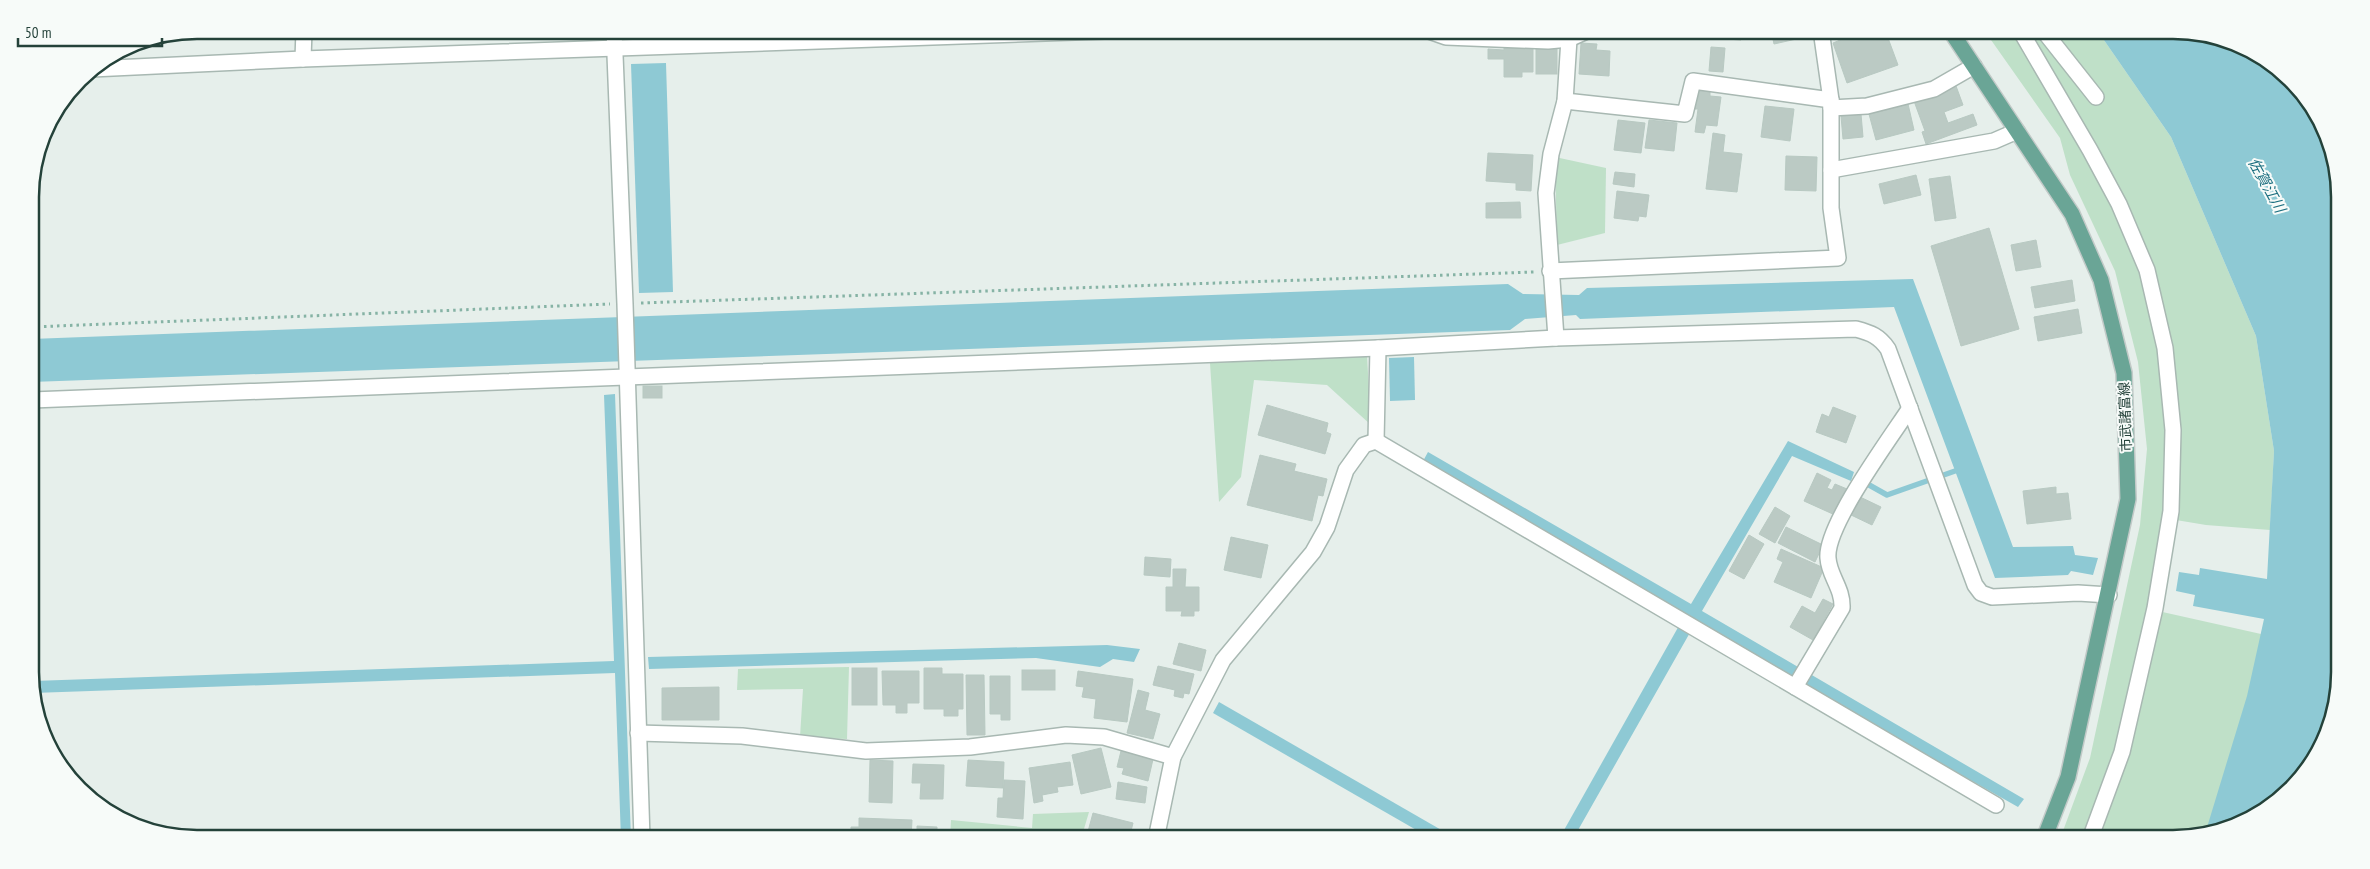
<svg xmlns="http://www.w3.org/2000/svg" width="2370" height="869" viewBox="0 0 2370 869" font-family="'PT Sans Narrow','Noto Sans JP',sans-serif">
  <rect width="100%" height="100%" fill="#e6efeb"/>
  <g fill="#bfe0c8">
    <polygon points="1984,30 2097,30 2171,137 2256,336 2274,451 2270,530 2206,525 2164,518 2149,609 2261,634 2265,619 2227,830 2184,839 2060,839 2090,758 2140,525 2147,449 2138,362 2115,271 2070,175 2060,138"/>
    <polygon points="2293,83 2299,87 2323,123 2329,143"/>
    <polygon points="1555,157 1606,168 1605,233 1557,245"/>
    <polygon points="1367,356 1371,425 1327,385 1254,380 1241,477 1219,502 1210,363"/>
    <polygon points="849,667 847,739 800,737 803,689 737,690 738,669"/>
    <polygon points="1089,812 1081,839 950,839 951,820 1032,828 1033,814"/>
  </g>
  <g fill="#8ec9d4">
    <path d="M2097,30H2173L2226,39L2293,83L2329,143L2339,175L2340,672C2337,689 2337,709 2331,725C2313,780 2261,823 2205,834L2247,696L2264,619L2193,606L2195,595L2176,591L2179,572L2199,575L2200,568L2267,579L2274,451L2256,336L2171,137Z"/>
    <polygon points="666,63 673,292 639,293 631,64"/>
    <polygon points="1913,279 2013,547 2073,546 2075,555 2098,558 2093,575 2071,571 2068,575 1995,578 1894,307 1580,319 1576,315 1525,319 1510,330 31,382 31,339 1508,284 1523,294 1579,295 1587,288"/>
    <polygon points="1414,357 1415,400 1390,401 1389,358"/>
    <polygon points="615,394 631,839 621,839 615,673 33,693 33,681 614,661 604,395"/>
    <polygon points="1788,441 1854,472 1851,481 1792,456 1702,611 2024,799 2018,807 1797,682 1696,622 1573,839 1559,839 1685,615 1422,463 1428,452 1691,604"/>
    <polygon points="1107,645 1140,649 1134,662 1113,659 1100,667 1036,658 649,669 648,657"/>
    <polygon points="1219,702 1457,839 1432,839 1213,713"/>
  </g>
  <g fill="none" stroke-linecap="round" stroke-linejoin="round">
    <polyline stroke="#8ec9d4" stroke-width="5.5" points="1862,481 1887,495 1955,471"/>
  </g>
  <g fill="#bbcac4" stroke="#b8c9c2">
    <polygon points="1727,30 1741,30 1741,40 1726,39"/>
    <polygon points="1771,30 1809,30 1810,36 1774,44"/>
    <polygon points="1842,30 1885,30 1898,65 1847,83 1833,43 1845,38"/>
    <polygon points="1581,43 1597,44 1596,50 1610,51 1609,76 1579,74"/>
    <polygon points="1504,45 1533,46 1533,72 1522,72 1522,77 1504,77 1504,59 1488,59 1488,49 1504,50"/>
    <polygon points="1711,47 1725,48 1723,72 1709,71"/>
    <rect x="1536" y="48" width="21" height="26"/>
    <polygon points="1956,86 1963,105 1944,112 1948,123 1973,114 1977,125 1926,144 1922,132 1925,131 1914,101"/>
    <polygon points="1696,89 1710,91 1710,96 1721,97 1717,126 1706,125 1704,133 1695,132 1698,109 1693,109"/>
    <polygon points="1908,104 1914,130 1876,140 1869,114"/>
    <polygon points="1765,106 1794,109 1790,141 1761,137"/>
    <polygon points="1861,114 1863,137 1843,139 1841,116"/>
    <polygon points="1618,120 1645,123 1641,153 1614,150"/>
    <polygon points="1649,120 1677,123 1674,151 1645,148"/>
    <polygon points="1713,133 1725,135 1723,152 1742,154 1737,192 1706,189"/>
    <polygon points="1488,153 1533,155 1531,191 1516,190 1516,183 1486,181"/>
    <polygon points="1786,156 1817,157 1816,191 1785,190"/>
    <polygon points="1615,172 1635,174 1634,187 1613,184"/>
    <polygon points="1916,175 1921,195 1884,204 1879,184"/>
    <polygon points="1950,176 1956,218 1935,221 1929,179"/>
    <polygon points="1617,191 1649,195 1646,217 1639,216 1638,221 1614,218"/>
    <polygon points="1520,202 1521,218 1486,218 1486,203"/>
    <polygon points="1989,228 2019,329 1961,346 1931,246"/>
    <polygon points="2036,240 2041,267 2016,271 2011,245"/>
    <polygon points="2072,280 2075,301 2035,308 2031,287"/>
    <polygon points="2078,309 2082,333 2038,341 2034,317"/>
    <rect x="643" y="386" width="19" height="12"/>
    <polygon points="1267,405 1328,423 1326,432 1331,434 1325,454 1258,435"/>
    <polygon points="1833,407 1856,416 1846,443 1816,432 1822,414 1829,417"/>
    <polygon points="1260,455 1296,464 1294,471 1327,479 1323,496 1318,495 1312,521 1247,505"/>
    <polygon points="1817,473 1831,480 1827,488 1832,490 1835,484 1847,489 1835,515 1804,501"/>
    <polygon points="2056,487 2056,494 2068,493 2071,519 2027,524 2023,491"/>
    <polygon points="1858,496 1881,507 1872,525 1849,514"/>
    <polygon points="1775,507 1790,516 1775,543 1759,534"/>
    <polygon points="1786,527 1823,545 1815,562 1778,543"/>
    <polygon points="1749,535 1764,544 1744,579 1729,571"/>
    <polygon points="1231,537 1268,545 1261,578 1224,570"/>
    <polygon points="1781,549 1824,568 1811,598 1774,582 1783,562 1777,559"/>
    <polygon points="1145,557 1171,559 1170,577 1144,575"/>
    <polygon points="1173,569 1186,569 1185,587 1199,587 1199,611 1194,611 1194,616 1181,616 1182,611 1166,611 1166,587 1173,587"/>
    <polygon points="1823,599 1833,604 1813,640 1790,627 1802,606 1815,613"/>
    <polygon points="1179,643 1206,650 1201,671 1173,664"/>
    <polygon points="1158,666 1194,674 1189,694 1184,693 1183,698 1174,696 1175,690 1153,685"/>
    <rect x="852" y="668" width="25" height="37"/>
    <polygon points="924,668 942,668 942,674 963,674 963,709 958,709 958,716 944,716 944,709 924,709"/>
    <rect x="1022" y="670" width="33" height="20"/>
    <polygon points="882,671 919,671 919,703 907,703 907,713 896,713 896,705 883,705"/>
    <polygon points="1078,671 1133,679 1127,722 1094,718 1096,699 1082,697 1084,687 1076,686"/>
    <polygon points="966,675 984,675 985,735 967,735"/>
    <polygon points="990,676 1010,676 1010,720 1001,720 1001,714 990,714"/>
    <polygon points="719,687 719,720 662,720 662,688"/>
    <polygon points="1138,690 1149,693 1145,710 1160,714 1153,739 1127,733"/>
    <polygon points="1122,747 1154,755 1148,781 1122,774 1124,768 1117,767"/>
    <polygon points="1101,748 1111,787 1081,794 1072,755"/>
    <polygon points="870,760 893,761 892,803 869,802"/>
    <polygon points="968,760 1004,762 1003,788 966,786"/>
    <polygon points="1070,762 1073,785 1057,787 1058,792 1042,795 1043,801 1034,803 1029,768"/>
    <polygon points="913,764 944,765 943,799 920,799 921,783 912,783"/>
    <polygon points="1004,780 1025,781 1023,819 997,817 998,798 1003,798"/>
    <polygon points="1118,782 1147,787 1145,803 1116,799"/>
    <polygon points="1093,813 1133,823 1129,839 1086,839"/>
    <polygon points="859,818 912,820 911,839 851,839 851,827 859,827"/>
    <polygon points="917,826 937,827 937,839 917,839"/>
  </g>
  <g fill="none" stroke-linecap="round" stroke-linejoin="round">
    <g stroke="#a8b8b2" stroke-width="18">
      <g id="minor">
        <polyline points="614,30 625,304 642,839"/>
        <polyline points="1426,30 1446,37 1548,41 1569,39 1589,30"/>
        <polyline points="2020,30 2090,150 2119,204 2147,270 2165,348 2173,430 2171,511 2155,608 2122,752 2090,839"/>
        <polyline points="2043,30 2096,97"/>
        <polyline points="303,59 304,30"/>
        <polyline points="92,69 303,59 1134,30"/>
        <polyline points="1565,101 1685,114 1693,81 1831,100"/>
        <polyline points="1831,108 1867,106 1934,89 1974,66"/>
        <polyline points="1831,170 1994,141 2017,131"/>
        <polyline points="1550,271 1838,258 1831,208 1831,100 1821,30"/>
        <polyline points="1556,338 1546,193 1551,154 1565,101 1569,39"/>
        <path d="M32,400L1378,348L1556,338L1856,329C1871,333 1879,336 1888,349L1975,585L1981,593L1992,597L2078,593L2109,595"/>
        <polyline points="1376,441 1378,348"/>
        <path d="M1795,687L1842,608C1843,588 1829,576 1828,558C1825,526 1891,437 1910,408"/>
        <polyline points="638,733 742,736 866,751 970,747 1066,735 1104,737 1173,757"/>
        <polyline points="1156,839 1173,757 1223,660 1313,552 1327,527 1346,470 1364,445 1376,441 1996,805"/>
      </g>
    </g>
    <g stroke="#c2cac8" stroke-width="18">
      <polyline id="major" points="1950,30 2072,214 2101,280 2124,373 2128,499 2068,777 2044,839"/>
    </g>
    <g stroke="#86b3a5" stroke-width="3" stroke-dasharray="2.5 4" stroke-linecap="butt">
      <polyline points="641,303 1534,272"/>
      <polyline points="31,327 610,304"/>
    </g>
    <use href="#minor" stroke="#fff" stroke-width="15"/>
    <use href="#major" stroke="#6aa596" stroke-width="15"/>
  </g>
  <g text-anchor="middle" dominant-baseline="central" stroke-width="4" stroke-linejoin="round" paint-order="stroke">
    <g font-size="14" fill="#24423a" stroke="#f7fbf9">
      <text transform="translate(2125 417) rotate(-92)">市武諸富線</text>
    </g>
    <g font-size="15" font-style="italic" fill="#1c6f80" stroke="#f7fbf9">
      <text transform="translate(2267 185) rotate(61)">佐賀江川</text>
    </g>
  </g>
  <path d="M0 0H2370V869H0ZM197 39H2173A158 158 0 0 1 2331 197V672A158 158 0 0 1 2173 830H197A158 158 0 0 1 39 672V197A158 158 0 0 1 197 39Z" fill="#f7fbf9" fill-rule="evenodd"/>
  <path fill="none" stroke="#24423a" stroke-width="2.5" d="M197 39H2173A158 158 0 0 1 2331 197V672A158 158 0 0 1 2173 830H197A158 158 0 0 1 39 672V197A158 158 0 0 1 197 39Z"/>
  <path d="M18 38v8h144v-8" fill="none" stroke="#24423a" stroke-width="2.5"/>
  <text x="25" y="38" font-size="15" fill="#24423a" stroke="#f7fbf9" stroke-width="4" paint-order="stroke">50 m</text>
</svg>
